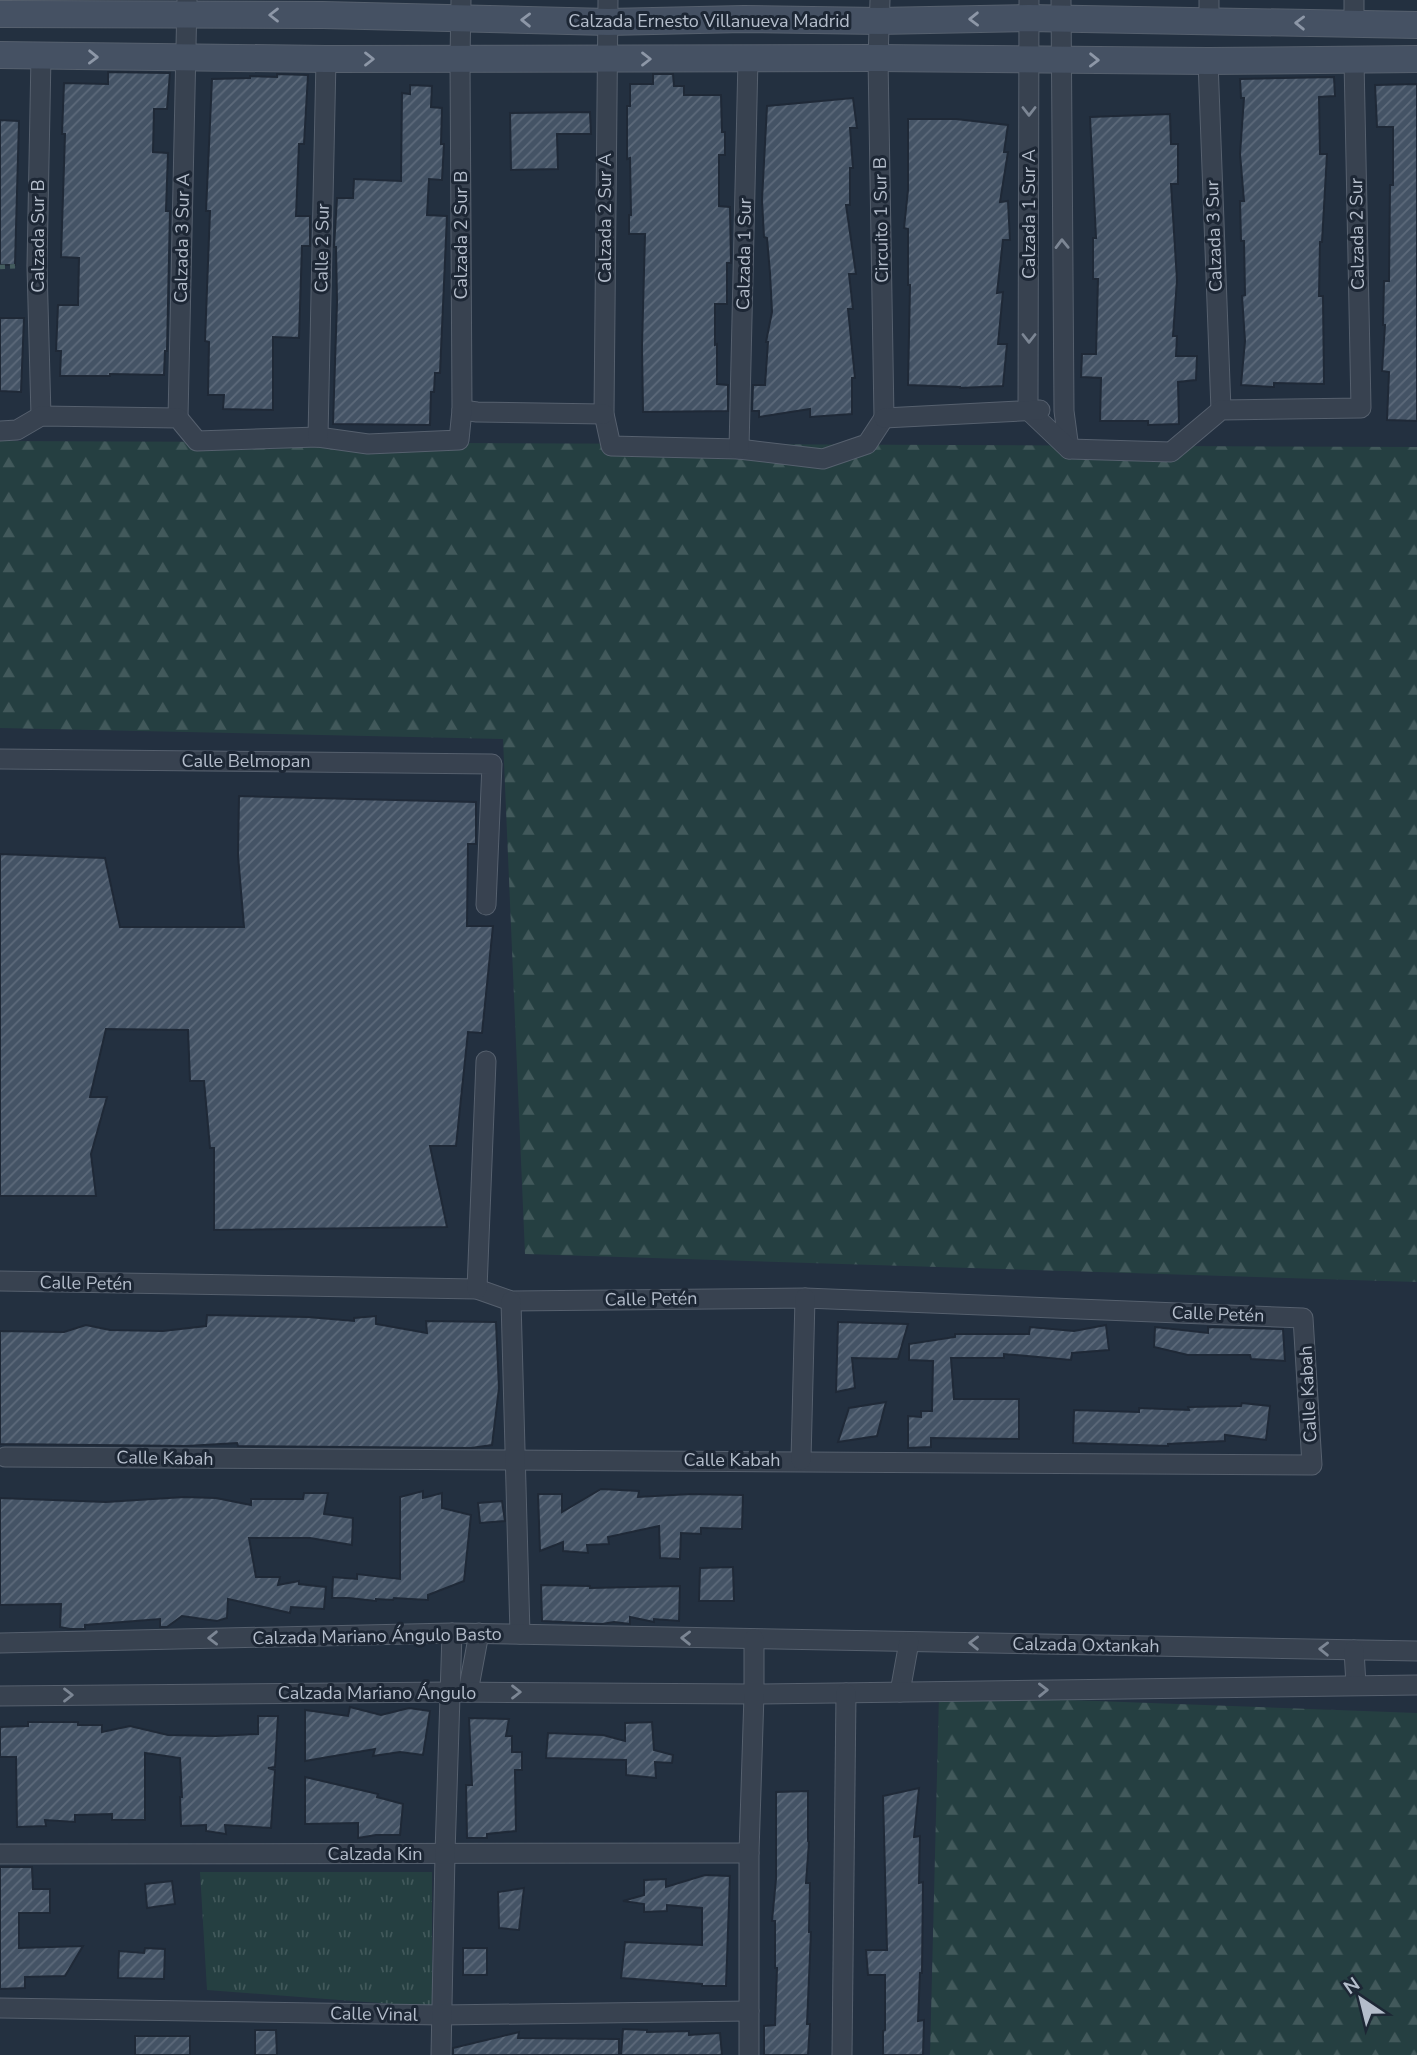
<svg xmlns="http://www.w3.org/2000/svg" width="1417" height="2055" viewBox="0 0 1417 2055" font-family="'Nunito Sans',sans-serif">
  <defs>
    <pattern id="forest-firs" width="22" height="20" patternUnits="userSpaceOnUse" patternTransform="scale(1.75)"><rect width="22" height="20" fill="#253f41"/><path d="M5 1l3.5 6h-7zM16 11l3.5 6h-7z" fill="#42595b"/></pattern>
    <pattern id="park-tufts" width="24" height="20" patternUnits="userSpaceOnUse" patternTransform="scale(1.75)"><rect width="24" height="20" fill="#253f41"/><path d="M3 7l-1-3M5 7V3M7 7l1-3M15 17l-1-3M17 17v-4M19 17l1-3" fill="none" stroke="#42595b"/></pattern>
    <pattern id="building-hatch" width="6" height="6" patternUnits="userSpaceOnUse" patternTransform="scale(1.75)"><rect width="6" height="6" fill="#445365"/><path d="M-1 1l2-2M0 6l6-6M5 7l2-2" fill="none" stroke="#5d6a7a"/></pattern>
  </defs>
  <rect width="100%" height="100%" fill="#233040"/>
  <g fill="url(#forest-firs)">
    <polygon points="0,441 1417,447 1417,1282 525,1254 503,739 0,728"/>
    <polygon points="939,1695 1417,1713 1417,2055 930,2055"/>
  </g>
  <polygon fill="url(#park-tufts)" points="200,1872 432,1872 432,2007 207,1990"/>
  <g fill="url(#building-hatch)" stroke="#1f2937" stroke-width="2">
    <polygon points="108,72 170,73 167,109 154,109 153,152 168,153 166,211 170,211 167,351 165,351 164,375 110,374 110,376 60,376 61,351 56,351 58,305 78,305 79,258 61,257 65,134 62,134 64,83 108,84"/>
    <polygon points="277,74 308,75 304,144 299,144 296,216 310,216 310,246 302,246 299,338 273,337 273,410 223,409 224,395 208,395 209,342 205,341 210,211 206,211 212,79 250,78 250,76 277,77"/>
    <polygon points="653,74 673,74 674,86 684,86 684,95 721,95 722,132 725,132 725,155 719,155 719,206 730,207 731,263 727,263 727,304 715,304 715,345 717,344 717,384 728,385 728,411 643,412 642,347 645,234 629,234 629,215 631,215 630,158 627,159 627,106 630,106 630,84 653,84"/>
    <polygon points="1334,77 1335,96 1319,97 1320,154 1327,154 1322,242 1320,242 1319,296 1323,296 1324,384 1274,383 1274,387 1241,385 1245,341 1242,296 1245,295 1244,241 1241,241 1240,201 1244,201 1240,154 1244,98 1241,98 1240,79"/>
    <polygon points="1417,84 1417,421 1387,420 1389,372 1382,371 1385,325 1383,325 1384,281 1389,281 1390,185 1393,185 1393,127 1377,127 1375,85"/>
    <polygon points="410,85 432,86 431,107 442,108 441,144 444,144 442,180 429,179 427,215 447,216 440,373 435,373 434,392 431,392 430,425 333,424 337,302 336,247 334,247 337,198 353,198 354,179 401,181 402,93 410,94"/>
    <polygon points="853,98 857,128 850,128 853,168 850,168 850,205 846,205 856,274 849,274 853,309 848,309 855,378 852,378 852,414 810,417 810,409 759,417 759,411 752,411 753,385 765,385 768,342 766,342 772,312 770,273 767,238 764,237 762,200 767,106"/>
    <polygon points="590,112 591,134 557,134 558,169 511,170 510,113"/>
    <polygon points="1170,114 1171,144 1178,144 1178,184 1171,184 1177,280 1173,336 1177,336 1176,356 1197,356 1196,380 1178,382 1179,424 1148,425 1148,421 1100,421 1101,378 1081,377 1082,354 1096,354 1098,279 1093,279 1093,238 1096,238 1090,117"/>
    <polygon points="908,119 956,119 1008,125 1004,152 1008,152 1000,202 1008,201 1010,240 1003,240 997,293 1003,292 998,344 1007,344 1003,386 960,388 960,387 908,385 910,285 908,285 908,229 904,228 908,190"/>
    <polygon points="0,120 19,121 15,265 0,265"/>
    <polygon points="0,318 24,318 21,392 0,391"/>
    <polygon points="239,796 476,802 476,844 468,844 467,926 493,926 482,1033 468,1032 456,1146 430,1146 447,1227 214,1230 214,1148 210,1148 204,1081 190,1081 188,1030 106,1029 90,1097 107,1097 91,1154 96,1196 0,1196 0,854 105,858 120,927 244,927 238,855"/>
    <polygon points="207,1315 308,1317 354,1321 354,1318 376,1316 376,1324 427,1333 426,1321 496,1322 499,1388 492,1445 471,1448 238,1446 237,1443 187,1446 0,1444 0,1331 64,1332 86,1325 110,1330 163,1331 206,1326"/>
    <polygon points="838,1322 908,1324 898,1359 852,1358 855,1388 836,1392"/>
    <polygon points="1106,1325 1109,1350 1072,1353 1071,1360 1004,1354 1004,1358 951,1358 954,1399 1019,1399 1019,1439 931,1438 931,1447 908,1448 908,1416 921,1417 921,1411 932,1411 933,1361 909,1360 909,1344 955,1337 955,1334 1029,1334 1030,1327 1074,1331"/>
    <polygon points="1155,1327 1208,1333 1208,1327 1283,1329 1285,1361 1251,1359 1250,1355 1188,1355 1154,1347"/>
    <polygon points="886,1402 877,1436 838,1442 849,1408"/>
    <polygon points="1242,1403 1270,1406 1266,1440 1225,1435 1225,1441 1168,1444 1168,1446 1073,1443 1074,1410 1139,1412 1139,1408 1189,1410 1188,1407 1241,1406"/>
    <polygon points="601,1489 639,1491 638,1497 691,1494 743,1495 742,1529 701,1528 701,1534 681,1533 680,1559 660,1558 659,1526 608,1537 609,1544 587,1545 588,1553 563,1551 563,1542 540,1551 538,1494 562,1494 562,1512"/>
    <polygon points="423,1491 423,1498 442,1493 442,1508 471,1515 464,1581 428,1595 428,1600 394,1598 393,1600 376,1599 376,1601 349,1598 332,1598 333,1577 357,1579 357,1574 400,1579 400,1497"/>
    <polygon points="304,1493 328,1493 324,1514 353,1518 352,1545 310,1538 249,1538 256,1577 280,1577 278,1585 299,1581 299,1584 326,1587 324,1609 291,1607 290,1613 228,1599 227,1618 217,1621 182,1616 167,1627 160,1627 160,1619 85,1625 85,1629 70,1629 60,1627 61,1604 0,1605 0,1498 106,1502 184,1497 216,1498 251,1505 251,1499 303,1499"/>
    <polygon points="502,1501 505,1521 480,1523 478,1503"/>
    <polygon points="733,1567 734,1601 699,1601 700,1568"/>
    <polygon points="541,1585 590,1586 590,1588 680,1586 679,1621 654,1619 654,1622 630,1617 630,1624 614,1622 602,1624 542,1621"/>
    <polygon points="350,1707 381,1715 409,1708 430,1711 423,1755 400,1752 373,1756 375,1749 305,1761 305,1710 348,1716"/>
    <polygon points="258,1716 278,1716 275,1767 268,1768 275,1770 271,1828 225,1825 226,1834 206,1831 206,1825 181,1826 180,1797 182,1797 180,1758 145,1753 145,1820 112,1820 112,1814 75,1815 75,1822 45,1820 46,1826 17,1827 16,1757 0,1757 0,1727 28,1726 28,1722 78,1722 78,1725 102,1725 102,1732 130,1726 168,1735 216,1736 258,1734"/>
    <polygon points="469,1718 509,1719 506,1736 512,1736 512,1752 522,1752 522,1770 515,1770 516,1831 487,1834 487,1838 467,1838 466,1785 472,1785"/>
    <polygon points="652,1722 654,1750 673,1755 672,1763 655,1762 656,1778 626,1775 626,1760 546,1758 548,1733 603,1735 625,1741 625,1723"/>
    <polygon points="305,1777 378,1794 377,1797 403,1804 400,1835 376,1835 358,1838 358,1823 305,1824"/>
    <polygon points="919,1788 914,1837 920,1836 919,1883 923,1882 922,1973 920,1973 918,2021 924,2020 923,2055 883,2055 883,2031 885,2030 885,1975 868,1975 866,1950 887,1950 883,1796"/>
    <polygon points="808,1791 808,1841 809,1842 806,1883 810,1883 809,1932 811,1932 807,2024 810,2024 808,2055 764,2055 764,2026 775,2025 777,1968 775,1968 775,1921 772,1921 776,1879 776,1792"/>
    <polygon points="0,1867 32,1867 33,1889 50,1889 50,1913 19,1913 19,1948 83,1946 65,1976 25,1977 25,1988 0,1989"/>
    <polygon points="705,1875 730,1876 726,1986 702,1986 702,1984 621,1978 625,1942 702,1945 702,1908 667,1905 667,1911 644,1912 644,1904 623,1901 644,1895 644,1880 666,1879 666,1887"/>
    <polygon points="172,1881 175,1904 147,1908 145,1884"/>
    <polygon points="524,1888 519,1930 499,1928 498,1892"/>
    <polygon points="145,1948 165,1949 164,1979 118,1978 119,1951 144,1953"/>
    <rect x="463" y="1948" width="24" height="27"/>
    <polygon points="623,2029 647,2030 647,2032 689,2031 689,2035 720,2033 722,2055 621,2055"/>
    <polygon points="255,2030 276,2030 277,2055 255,2055"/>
    <polygon points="519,2032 518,2038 619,2039 619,2055 453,2055 453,2048"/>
    <rect x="135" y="2036" width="55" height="19"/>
  </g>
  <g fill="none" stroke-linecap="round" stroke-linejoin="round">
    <g stroke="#56606e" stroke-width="21">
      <g id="street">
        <polyline points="608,0 604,414 611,446 739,449 823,459 867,444 884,418"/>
        <polyline points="880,0 878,58 884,418"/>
        <polyline points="1061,0 1064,411 1069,449"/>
        <polyline points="1209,0 1209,22"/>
        <polyline points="1354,0 1354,24"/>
        <polyline points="41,56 37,266 41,416"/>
        <polyline points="1208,61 1221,410"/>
        <polyline points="462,410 477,412 604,414"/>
        <polyline points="1028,410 1069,449 1171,452 1221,410 1361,408 1354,60"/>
        <polyline points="1028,410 1029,0"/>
        <polyline points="178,418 187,0"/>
        <polyline points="884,418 1040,410"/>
        <polyline points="0,431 17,430 41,416 178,418 197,441 318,437 368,444 459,440 462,410 460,60 461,0"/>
        <polyline points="318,437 326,59"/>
        <polyline points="739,449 748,59"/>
        <polyline points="0,759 492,764 486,905"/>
        <polyline points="0,1281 477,1289 511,1301 805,1298 1303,1318 1312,1465 5,1457"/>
        <polyline points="477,1289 486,1061"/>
        <polyline points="511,1301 520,1634"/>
        <polyline points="801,1460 805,1298"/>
        <polyline points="0,1643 452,1633 1417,1651"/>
        <polyline points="1354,1650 1356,1685"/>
        <polyline points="468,1692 479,1633"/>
        <polyline points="900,1692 909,1642"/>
        <polyline points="0,1696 450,1692 754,1694 1417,1685"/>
        <polyline points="0,1854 749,1853"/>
        <polyline points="0,2008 442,2015 749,2011"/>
        <polyline points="441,2055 445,1854 452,1633"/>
        <polyline points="749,2055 749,1853 754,1694 754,1639"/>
        <polyline points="842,2055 846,1693"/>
      </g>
    </g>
    <g stroke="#56606e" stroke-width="28">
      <g id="secondary">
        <polyline points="0,14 323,15 608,22 744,19 879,21 1029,18 1417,25"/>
        <polyline points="0,55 326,59 878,58 1208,61 1417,59"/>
      </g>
    </g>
    <polyline stroke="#445c5e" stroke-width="4.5" stroke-dasharray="5 5" stroke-linecap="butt" points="0,267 20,266"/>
    <use href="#street" stroke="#384250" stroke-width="19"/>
    <use href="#secondary" stroke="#455163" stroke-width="26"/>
  </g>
  <defs><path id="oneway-chevron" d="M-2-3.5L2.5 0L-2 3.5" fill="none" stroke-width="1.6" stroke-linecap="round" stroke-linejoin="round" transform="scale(1.75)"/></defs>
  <g stroke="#8d97a7">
    <use href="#oneway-chevron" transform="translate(274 15) rotate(-180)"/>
    <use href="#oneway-chevron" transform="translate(974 19) rotate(179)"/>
    <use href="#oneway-chevron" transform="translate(526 20) rotate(-179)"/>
    <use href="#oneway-chevron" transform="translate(1300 23) rotate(-179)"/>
    <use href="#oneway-chevron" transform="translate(93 57) rotate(1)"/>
    <use href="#oneway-chevron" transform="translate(369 59)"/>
    <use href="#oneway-chevron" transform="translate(646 59)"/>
    <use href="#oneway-chevron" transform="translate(1094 60) rotate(1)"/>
  </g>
  <g stroke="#7c8694">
    <use href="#oneway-chevron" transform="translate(1029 111) rotate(90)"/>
    <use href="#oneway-chevron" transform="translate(1062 244) rotate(-91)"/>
    <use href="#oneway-chevron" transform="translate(1029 338) rotate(90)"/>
    <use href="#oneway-chevron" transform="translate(213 1638) rotate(179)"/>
    <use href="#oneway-chevron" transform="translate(686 1638) rotate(-179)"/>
    <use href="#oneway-chevron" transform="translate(974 1643) rotate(-179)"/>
    <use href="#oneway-chevron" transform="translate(1324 1649) rotate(-179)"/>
    <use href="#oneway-chevron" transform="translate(1043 1690) rotate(-1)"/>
    <use href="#oneway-chevron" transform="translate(516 1692)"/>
    <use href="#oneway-chevron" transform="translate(68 1695)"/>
  </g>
  <g text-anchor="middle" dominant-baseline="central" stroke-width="6" stroke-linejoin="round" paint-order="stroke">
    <g font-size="18" fill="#b4bdcb" stroke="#1d2735">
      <text x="709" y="21">Calzada Ernesto Villanueva Madrid</text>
      <text transform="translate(1029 214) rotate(-90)">Calzada 1 Sur A</text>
      <text transform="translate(605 218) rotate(-90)">Calzada 2 Sur A</text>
      <text transform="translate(881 220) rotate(-91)">Circuito 1 Sur B</text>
      <text transform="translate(1357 234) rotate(-91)">Calzada 2 Sur</text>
      <text transform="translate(461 235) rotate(-90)">Calzada 2 Sur B</text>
      <text transform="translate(38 236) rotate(-90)">Calzada Sur B</text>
      <text transform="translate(1214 236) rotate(-92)">Calzada 3 Sur</text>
      <text transform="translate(182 238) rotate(-89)">Calzada 3 Sur A</text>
      <text transform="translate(322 248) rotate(-89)">Calle 2 Sur</text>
      <text transform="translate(744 254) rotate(-89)">Calzada 1 Sur</text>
      <text x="246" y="761">Calle Belmopan</text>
      <text transform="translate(86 1283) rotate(1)">Calle Petén</text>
      <text transform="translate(651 1299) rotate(-1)">Calle Petén</text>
      <text transform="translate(1218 1314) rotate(2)">Calle Petén</text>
      <text transform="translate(1308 1394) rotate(-93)">Calle Kabah</text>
      <text transform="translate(165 1458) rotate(1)">Calle Kabah</text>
      <text x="732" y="1460">Calle Kabah</text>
      <text transform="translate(377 1636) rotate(-1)">Calzada Mariano Ángulo Basto</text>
      <text transform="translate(1086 1645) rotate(1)">Calzada Oxtankah</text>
      <text x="377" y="1693">Calzada Mariano Ángulo</text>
      <text x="375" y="1854">Calzada Kin</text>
      <text transform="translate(374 2014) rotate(1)">Calle Vinal</text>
    </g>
  </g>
  <g transform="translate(1361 1999) rotate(325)" stroke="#1d2735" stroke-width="5" paint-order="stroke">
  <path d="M0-5L12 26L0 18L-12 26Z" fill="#b4bdcb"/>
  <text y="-10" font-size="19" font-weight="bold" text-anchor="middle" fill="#b4bdcb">N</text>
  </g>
</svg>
